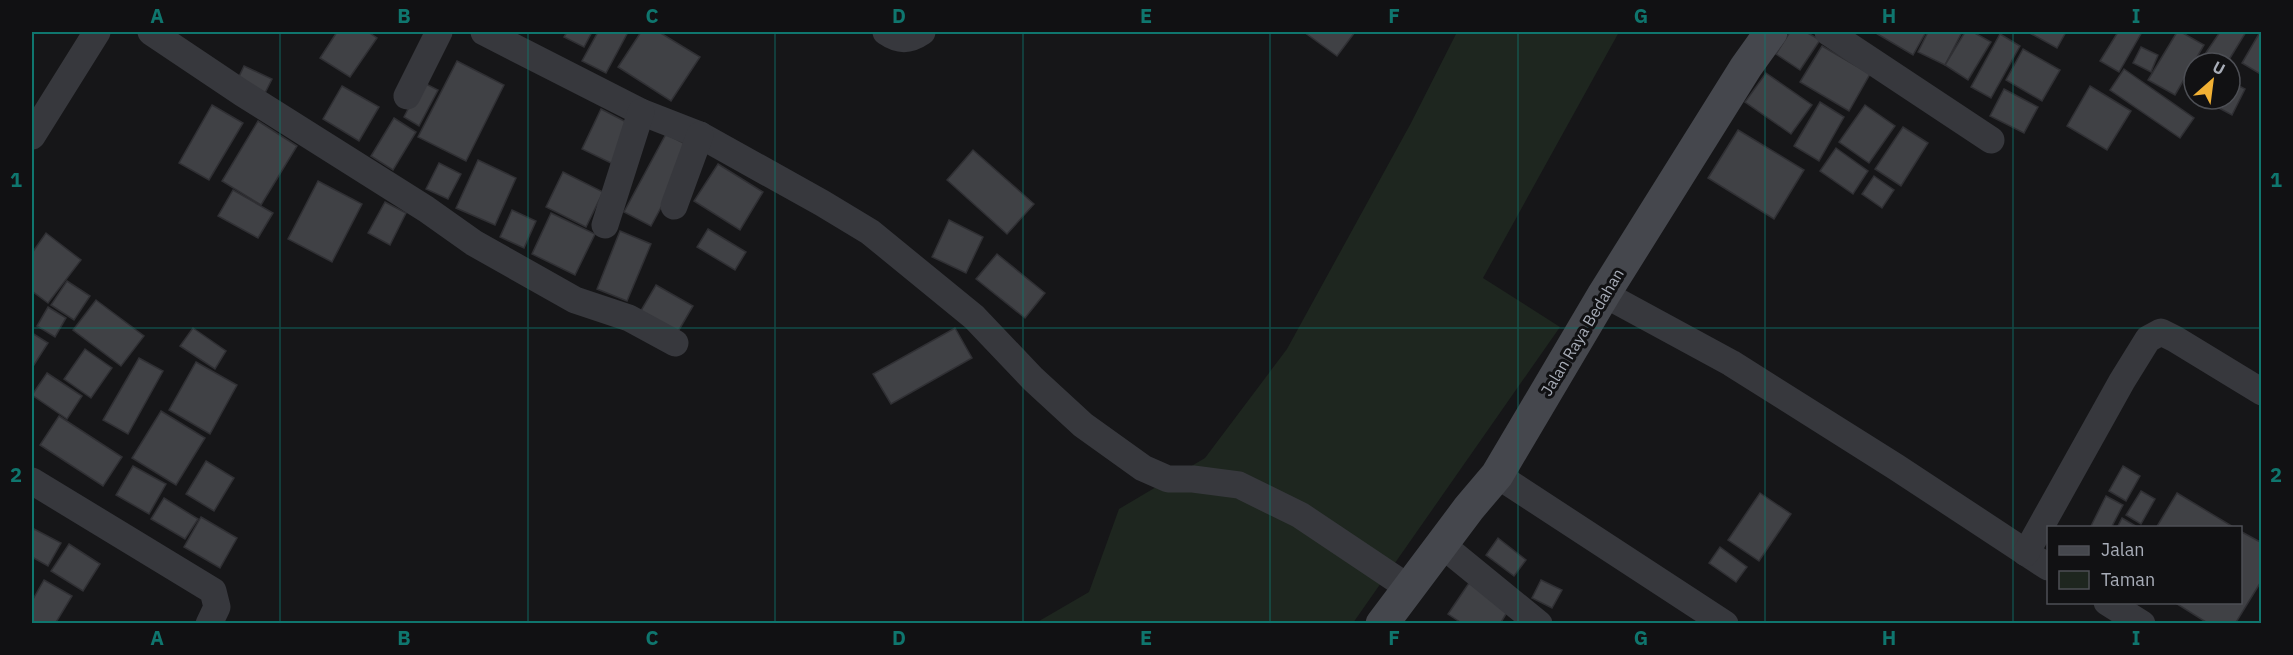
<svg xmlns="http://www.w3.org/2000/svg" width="2293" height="655" viewBox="0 0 2293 655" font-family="'IBM Plex Sans',sans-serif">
  <rect width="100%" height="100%" fill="#161618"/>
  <polygon fill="#1e261f" points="1457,32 1619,32 1483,278 1560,327 1353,623 1034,624 1089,592 1119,509 1205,458 1287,349 1411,123"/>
  <g fill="#404145" stroke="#303034" stroke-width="1.5">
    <polygon points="337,32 368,32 377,38 350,77 320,58"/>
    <polygon points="567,32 592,32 584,47 564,37"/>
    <polygon points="598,32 628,32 606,73 582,61"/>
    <polygon points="641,32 659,32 700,57 671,101 618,67"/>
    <polygon points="1304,32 1355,32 1337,56"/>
    <polygon points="1790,32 1806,32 1820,40 1800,70 1776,54"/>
    <polygon points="1874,32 1926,32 1913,55"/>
    <polygon points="1928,32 1962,32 1945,65 1918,52"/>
    <polygon points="1965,32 1973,32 1991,42 1968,80 1945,65"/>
    <polygon points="2028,32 2066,32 2057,48"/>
    <polygon points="2118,32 2142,32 2119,72 2100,61"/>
    <polygon points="2177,32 2181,32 2204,45 2175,95 2148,80"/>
    <polygon points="2220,32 2246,32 2227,63 2219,63 2205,54"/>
    <polygon points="2260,32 2262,32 2262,75 2242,63"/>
    <polygon points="2000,34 2020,46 1991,98 1971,87"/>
    <polygon points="1822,46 1870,74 1849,111 1800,82"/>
    <polygon points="2141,47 2158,55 2151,72 2133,63"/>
    <polygon points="2023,49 2060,70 2042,101 2006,80"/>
    <polygon points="457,61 504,85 466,161 418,137"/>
    <polygon points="244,66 272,79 263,97 236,83"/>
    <polygon points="2124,69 2194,118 2180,138 2110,90"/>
    <polygon points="1766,73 1812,105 1791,134 1745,102"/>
    <polygon points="2230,81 2245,89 2232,115 2202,99 2230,99"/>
    <polygon points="422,82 438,90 419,126 404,117"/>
    <polygon points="342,86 379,107 359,141 323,119"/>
    <polygon points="2090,86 2131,111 2107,150 2067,126"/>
    <polygon points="2004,89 2038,107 2024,133 1990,116"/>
    <polygon points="1820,102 1844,117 1819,161 1794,146"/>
    <polygon points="212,105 243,123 209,180 179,163"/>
    <polygon points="1865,105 1895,126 1869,163 1839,142"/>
    <polygon points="601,109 632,125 613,164 582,149"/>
    <polygon points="394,118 416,132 393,170 371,156"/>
    <polygon points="258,121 297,146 261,205 222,181"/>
    <polygon points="1903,127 1928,143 1901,186 1875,169"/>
    <polygon points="1738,130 1804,170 1774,219 1708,178"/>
    <polygon points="666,134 693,148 651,226 624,212"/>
    <polygon points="1836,148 1868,171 1853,194 1820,171"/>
    <polygon points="973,150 1034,204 1007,234 947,180"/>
    <polygon points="478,160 516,178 495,225 456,208"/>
    <polygon points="439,163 461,174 448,199 426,189"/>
    <polygon points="718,164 763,192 740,230 694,201"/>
    <polygon points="563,172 603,192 586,227 546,207"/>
    <polygon points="1874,176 1894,190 1882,208 1862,194"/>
    <polygon points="318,181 362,204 332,262 288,239"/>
    <polygon points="233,190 273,213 258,238 218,216"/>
    <polygon points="385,202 406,213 390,245 368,233"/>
    <polygon points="512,210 536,221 524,248 500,237"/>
    <polygon points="551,213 595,234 575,275 532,254"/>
    <polygon points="949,220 983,237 966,273 932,257"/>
    <polygon points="708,229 746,252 735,270 697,247"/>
    <polygon points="620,231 651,244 627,301 597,289"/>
    <polygon points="46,233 81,260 48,303 32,291 32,253"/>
    <polygon points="997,254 1045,293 1025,318 976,279"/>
    <polygon points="67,281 90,296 74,320 51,305"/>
    <polygon points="656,285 693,306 676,335 639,314"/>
    <polygon points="96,300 144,336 121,366 73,330"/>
    <polygon points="48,307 66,318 55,337 37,326"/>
    <polygon points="193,328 226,351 215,369 180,346"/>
    <polygon points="955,328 972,358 891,404 873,374"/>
    <polygon points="32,333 48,343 32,368"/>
    <polygon points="85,349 112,368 91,398 64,379"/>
    <polygon points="139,358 163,371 128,434 103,420"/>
    <polygon points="196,362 237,385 210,434 169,410"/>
    <polygon points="47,373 82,396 67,419 32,395"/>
    <polygon points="161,411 205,438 176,485 132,458"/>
    <polygon points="59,416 122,457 103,486 40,445"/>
    <polygon points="206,461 234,478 214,511 186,494"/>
    <polygon points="133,466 166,484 149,514 116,495"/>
    <polygon points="2123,466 2140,476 2126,501 2109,491"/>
    <polygon points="2141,491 2155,499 2141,524 2126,515"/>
    <polygon points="1760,493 1791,514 1759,561 1728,540"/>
    <polygon points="2177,493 2235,528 2156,528"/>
    <polygon points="2106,496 2123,505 2111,528 2093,528 2091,526"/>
    <polygon points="164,498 198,519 185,539 151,519"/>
    <polygon points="201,517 237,538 220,568 184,547"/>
    <polygon points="2122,518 2139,528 2117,528"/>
    <polygon points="34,529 61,543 48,566 32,557 32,534"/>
    <polygon points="2240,531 2262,543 2262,580 2235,624 2209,624 2174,602 2240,602"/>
    <polygon points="1498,538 1526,560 1514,576 1486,555"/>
    <polygon points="69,544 100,564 83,591 51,571"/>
    <polygon points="1720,547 1747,567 1736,582 1709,563"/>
    <polygon points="44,580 72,596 55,624 32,624 32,601"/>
    <polygon points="1541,580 1562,590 1552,608 1532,598"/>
    <polygon points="1469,583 1509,609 1500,624 1463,624 1448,614"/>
  </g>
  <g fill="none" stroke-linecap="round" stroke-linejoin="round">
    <g stroke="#37383d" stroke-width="27">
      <polyline points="151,32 242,93 426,209 474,243 575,300 629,318 675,343"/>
      <polyline points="484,32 641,112 700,135 822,203 870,232 974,317 1033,379 1083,425 1143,468 1168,479 1193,479 1239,485 1300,515 1409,588"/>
      <path d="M886,32C899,41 909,41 922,32"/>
      <polyline points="1828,32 1991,140"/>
      <polyline points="407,96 439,32"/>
      <polyline points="32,136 97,32"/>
      <polyline points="674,206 700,135"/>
      <polyline points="605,225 641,112"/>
      <polyline points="1604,294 1731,363 1896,467 2048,567"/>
      <polyline points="1497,475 1725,624"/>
      <polyline points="32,481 213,591 217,607 209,624"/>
      <polyline points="1441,544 1539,624"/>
      <polyline points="2026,553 2122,381 2148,339 2161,332 2175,339 2262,392"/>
      <polyline points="2107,602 2142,624"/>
    </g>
    <polyline stroke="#45474d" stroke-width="33" points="1382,624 1469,508 1497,475 1604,294 1746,67 1771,32"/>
  </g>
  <path fill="none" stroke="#0f766e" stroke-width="1.5" stroke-opacity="0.55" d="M280,32V624M528,32V624M775,32V624M1023,32V624M1270,32V624M1518,32V624M1765,32V624M2013,32V624M32,328H2262"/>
  <g text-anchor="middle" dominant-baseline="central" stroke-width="6" stroke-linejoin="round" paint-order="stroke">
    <g font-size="16" fill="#a8adb8" stroke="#111113">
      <text transform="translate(1582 332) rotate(-59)">Jalan Raya Bedahan</text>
    </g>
  </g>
  <rect width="2293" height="655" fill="none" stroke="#111113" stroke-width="66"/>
  <rect x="2047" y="526" width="195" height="78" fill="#111113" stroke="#4d4f55" stroke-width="1.5"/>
  <rect x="2059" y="546" width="30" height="9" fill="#45474d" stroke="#4d4f55" stroke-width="1.5"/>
  <text x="2101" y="556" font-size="18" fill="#a8adb8">Jalan</text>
  <rect x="2059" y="571" width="30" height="18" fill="#1e261f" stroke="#4d4f55" stroke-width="1.5"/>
  <text x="2101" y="586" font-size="18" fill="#a8adb8">Taman</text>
  <g transform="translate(2212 81) rotate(28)"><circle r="28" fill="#111113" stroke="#4d4f55" stroke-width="1.5"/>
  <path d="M0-4.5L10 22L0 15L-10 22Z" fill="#f2b134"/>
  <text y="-9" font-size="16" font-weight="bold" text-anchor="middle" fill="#a8adb8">U</text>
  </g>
  <rect x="33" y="33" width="2227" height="589" fill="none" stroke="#0f766e" stroke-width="2"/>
  <g font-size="20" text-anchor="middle" font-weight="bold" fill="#0f766e">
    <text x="157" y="23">A</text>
    <text x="404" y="23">B</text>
    <text x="652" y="23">C</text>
    <text x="899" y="23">D</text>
    <text x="1146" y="23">E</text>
    <text x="1394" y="23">F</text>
    <text x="1641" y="23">G</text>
    <text x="1889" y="23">H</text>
    <text x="2136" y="23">I</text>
    <text x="16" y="187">1</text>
    <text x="2276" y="187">1</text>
    <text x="16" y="482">2</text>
    <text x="2276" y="482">2</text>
    <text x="157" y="645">A</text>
    <text x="404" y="645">B</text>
    <text x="652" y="645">C</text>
    <text x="899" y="645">D</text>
    <text x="1146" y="645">E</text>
    <text x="1394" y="645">F</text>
    <text x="1641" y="645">G</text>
    <text x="1889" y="645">H</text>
    <text x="2136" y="645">I</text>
  </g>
</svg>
